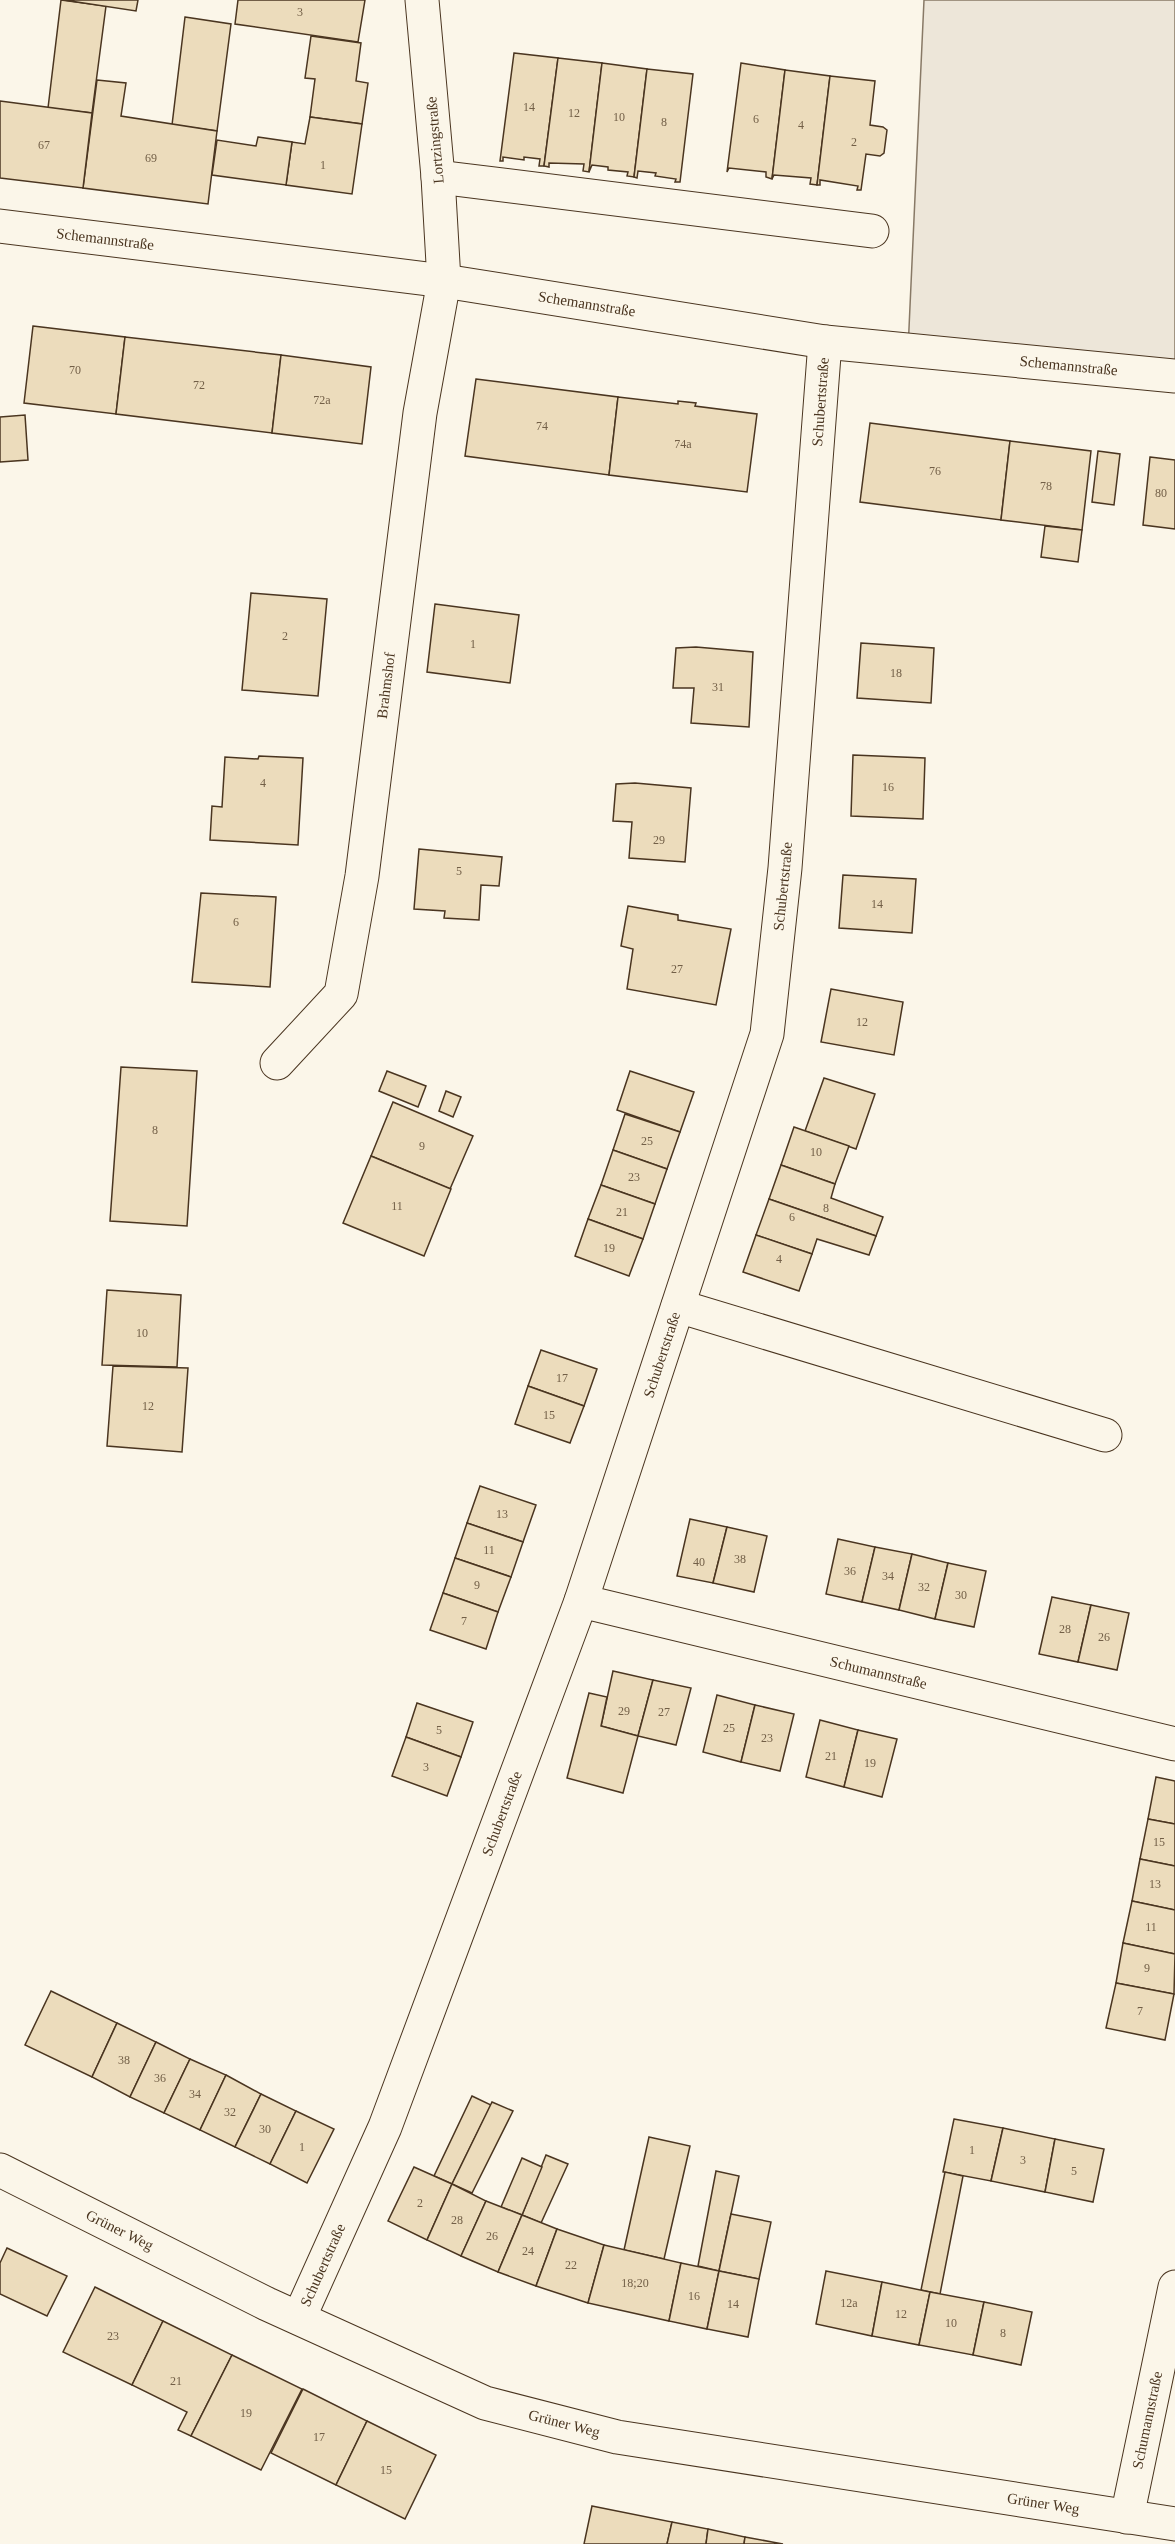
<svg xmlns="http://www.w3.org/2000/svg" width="1175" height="2544" viewBox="0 0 1175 2544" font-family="Georgia,serif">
  <rect width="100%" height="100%" fill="#fbf6e9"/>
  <polygon fill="#ede6d9" stroke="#887966" stroke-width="1.5" points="924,0 1175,0 1175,376 908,350"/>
  <g fill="#ecdcbc" stroke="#4a3520" stroke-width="1.5">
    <polygon points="61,0 106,6 92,113 48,108"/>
    <polygon points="64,0 138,0 136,11"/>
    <polygon points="238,0 365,0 358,42 235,24"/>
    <polygon points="185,17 231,24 217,131 172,125"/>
    <polygon points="311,36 361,43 356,81 368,83 362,124 310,117 315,79 305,78"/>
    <polygon points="514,53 558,58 544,166 539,166 540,159 524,157 524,160 503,157 503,161 500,161"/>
    <polygon points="558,58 602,63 589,172 583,171 584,164 549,163 549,167 544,166"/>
    <polygon points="602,63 647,69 634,177 627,176 628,172 608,170 608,167 592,165 589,172"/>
    <polygon points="741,63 785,70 772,179 766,177 766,172 729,168 727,172"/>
    <polygon points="647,69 693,74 680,182 675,182 676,179 655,176 656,173 638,171 637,178 634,177"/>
    <polygon points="785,70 830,76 817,185 810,184 811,178 774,175 772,179"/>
    <polygon points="830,76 875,81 870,125 883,127 887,130 884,153 880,156 866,154 861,190 857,190 858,186 820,180 820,185 817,185"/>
    <polygon points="97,80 126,83 121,116 217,131 208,204 83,188"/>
    <polygon points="0,101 92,113 83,188 0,178"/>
    <polygon points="310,117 362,124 352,194 286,185 292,142 305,144"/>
    <polygon points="258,137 292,142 286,185 212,175 217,140 256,146"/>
    <polygon points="33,326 125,337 116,414 24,403"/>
    <polygon points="125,337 281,355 272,433 116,414"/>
    <polygon points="281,355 371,367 362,444 272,433"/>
    <polygon points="476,379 618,397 609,475 465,456"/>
    <polygon points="618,397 678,404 678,401 696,403 695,406 757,414 747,492 609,475"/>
    <polygon points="25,415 28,460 0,462 0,417"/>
    <polygon points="870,423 1010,441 1001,520 860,502"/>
    <polygon points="1010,441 1091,451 1082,530 1001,520"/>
    <polygon points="1098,451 1120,454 1114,505 1092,502"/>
    <polygon points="1150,457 1175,460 1175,529 1143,525"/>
    <polygon points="1045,526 1082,530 1078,562 1041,557"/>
    <polygon points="251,593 327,599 318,696 242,690"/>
    <polygon points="435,604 519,615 510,683 427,672"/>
    <polygon points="861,643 934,648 931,703 857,698"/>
    <polygon points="696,647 753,652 749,727 691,723 694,688 673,688 676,648"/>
    <polygon points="853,755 925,758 923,819 851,816"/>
    <polygon points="259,756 303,758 298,845 210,840 212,806 222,807 225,757 258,759"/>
    <polygon points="635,783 691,788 685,862 629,858 632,822 613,821 616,784"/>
    <polygon points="419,849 502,857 499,886 481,885 479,920 444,918 445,911 414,909"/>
    <polygon points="843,875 916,879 912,933 839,928"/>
    <polygon points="201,893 276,897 270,987 192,982"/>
    <polygon points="628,906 678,915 678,920 731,929 716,1005 627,989 633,949 621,946"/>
    <polygon points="831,989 903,1002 894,1055 821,1042"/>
    <polygon points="121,1067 197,1071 187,1226 110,1221"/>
    <polygon points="387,1071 426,1086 418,1107 379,1091"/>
    <polygon points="630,1071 694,1092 680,1132 617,1110"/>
    <polygon points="824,1078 875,1094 856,1149 805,1131"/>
    <polygon points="446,1091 461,1097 453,1117 439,1111"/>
    <polygon points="393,1102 473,1136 450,1189 371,1156"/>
    <polygon points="625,1114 680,1132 667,1169 613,1150"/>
    <polygon points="794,1127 849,1146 835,1184 781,1165"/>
    <polygon points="613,1150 667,1169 655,1204 601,1185"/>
    <polygon points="371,1156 451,1189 424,1256 343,1223"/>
    <polygon points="781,1165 835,1184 831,1198 883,1217 876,1236 769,1199"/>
    <polygon points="601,1185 655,1204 643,1239 588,1219"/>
    <polygon points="769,1199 876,1236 869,1255 817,1239 812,1254 756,1235"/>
    <polygon points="588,1219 643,1239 629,1276 575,1256"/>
    <polygon points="756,1235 812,1254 799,1291 743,1272"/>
    <polygon points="107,1290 181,1295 177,1367 102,1365"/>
    <polygon points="541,1350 597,1369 584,1406 528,1386"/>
    <polygon points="113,1366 188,1368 182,1452 107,1446"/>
    <polygon points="528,1386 584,1406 570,1443 515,1424"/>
    <polygon points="480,1486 536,1505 523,1542 467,1523"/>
    <polygon points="690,1519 727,1527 713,1583 677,1576"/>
    <polygon points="467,1523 523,1542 511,1577 455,1558"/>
    <polygon points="727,1527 767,1536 754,1592 713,1583"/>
    <polygon points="838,1539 875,1547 862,1602 826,1594"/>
    <polygon points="875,1547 912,1554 899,1610 862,1602"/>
    <polygon points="912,1554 948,1563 935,1619 899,1610"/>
    <polygon points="455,1558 511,1577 498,1612 443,1593"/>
    <polygon points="948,1563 986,1571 974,1627 935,1619"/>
    <polygon points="443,1593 498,1612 486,1649 430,1630"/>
    <polygon points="1052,1597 1091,1605 1078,1662 1039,1654"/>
    <polygon points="1091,1605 1129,1613 1117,1670 1078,1662"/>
    <polygon points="613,1671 653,1680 638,1736 601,1726"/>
    <polygon points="653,1680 691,1688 676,1745 638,1736"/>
    <polygon points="589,1693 607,1697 601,1726 638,1736 623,1793 567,1778"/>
    <polygon points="717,1695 755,1705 741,1762 703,1752"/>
    <polygon points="417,1703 473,1722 461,1757 406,1737"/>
    <polygon points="755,1705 794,1714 780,1771 741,1762"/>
    <polygon points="820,1720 858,1730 844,1787 806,1777"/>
    <polygon points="858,1730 897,1739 882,1797 844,1787"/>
    <polygon points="406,1737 461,1757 447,1796 392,1776"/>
    <polygon points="1156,1777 1175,1781 1175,1824 1148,1819"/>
    <polygon points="1148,1819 1175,1824 1175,1866 1140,1859"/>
    <polygon points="1140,1859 1175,1866 1175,1910 1132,1901"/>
    <polygon points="1132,1901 1175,1910 1175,1954 1123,1943"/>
    <polygon points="1123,1943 1175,1954 1174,1994 1116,1983"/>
    <polygon points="1116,1983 1174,1994 1165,2040 1106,2028"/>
    <polygon points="51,1991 117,2023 92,2077 25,2045"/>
    <polygon points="117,2023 156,2042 130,2097 92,2077"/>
    <polygon points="156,2042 190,2059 164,2113 130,2097"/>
    <polygon points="190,2059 226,2075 200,2130 164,2113"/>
    <polygon points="226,2075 261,2094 235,2147 200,2130"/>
    <polygon points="261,2094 296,2111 270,2164 235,2147"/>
    <polygon points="472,2096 491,2105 452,2184 434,2176"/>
    <polygon points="492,2102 513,2111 472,2193 452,2184"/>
    <polygon points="296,2111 334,2129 307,2183 270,2164"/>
    <polygon points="954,2119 1003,2128 991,2181 943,2172"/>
    <polygon points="1003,2128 1055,2139 1045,2192 991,2181"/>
    <polygon points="649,2137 690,2146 664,2259 624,2250"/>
    <polygon points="1055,2139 1104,2149 1093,2202 1045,2192"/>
    <polygon points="546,2155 568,2164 541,2223 522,2215"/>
    <polygon points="522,2158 542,2167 522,2215 501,2207"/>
    <polygon points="414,2167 452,2184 427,2240 388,2221"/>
    <polygon points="716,2171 739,2176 719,2271 698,2266"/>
    <polygon points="945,2172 963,2176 940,2294 921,2290"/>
    <polygon points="452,2184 486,2201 461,2256 427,2240"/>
    <polygon points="486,2201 522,2215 498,2272 461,2256"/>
    <polygon points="731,2214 771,2222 759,2279 719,2271"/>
    <polygon points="522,2215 557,2229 536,2286 498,2272"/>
    <polygon points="557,2229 604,2245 588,2303 536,2286"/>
    <polygon points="604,2245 681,2263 669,2321 588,2303"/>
    <polygon points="7,2248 67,2276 47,2316 0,2294 0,2263"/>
    <polygon points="681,2263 719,2271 707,2329 669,2321"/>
    <polygon points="719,2271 759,2279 748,2337 707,2329"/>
    <polygon points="826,2271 882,2282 872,2336 816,2324"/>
    <polygon points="882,2282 930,2292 919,2345 872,2336"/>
    <polygon points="95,2287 163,2321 132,2385 63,2352"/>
    <polygon points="930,2292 984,2302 973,2355 919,2345"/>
    <polygon points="984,2302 1032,2312 1021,2365 973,2355"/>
    <polygon points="163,2321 232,2355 191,2436 178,2430 187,2412 132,2385"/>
    <polygon points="232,2355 302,2389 261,2470 191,2436"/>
    <polygon points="303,2389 367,2421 336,2485 271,2453"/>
    <polygon points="367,2421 436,2455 405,2519 336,2485"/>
    <polygon points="592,2506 672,2522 667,2544 584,2544"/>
    <polygon points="672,2522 708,2529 706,2544 667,2544"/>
    <polygon points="708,2529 745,2537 744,2544 706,2544"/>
    <polygon points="745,2537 783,2544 744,2544"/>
  </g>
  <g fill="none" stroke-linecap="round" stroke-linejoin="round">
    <g stroke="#4a3520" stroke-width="35">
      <g id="minor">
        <polyline points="438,177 872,231"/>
        <path id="s1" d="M0,226L444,281L825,342L1175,376"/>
        <path id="s2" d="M277,1063L341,994L362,876L420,413L444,281L438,177L422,0"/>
        <polyline points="678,1306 1105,1435"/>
        <path id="s3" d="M581,1601L1175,1744"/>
        <path id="s4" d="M0,2170L267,2304L485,2403L617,2437L1175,2524"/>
        <path id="s5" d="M299,2318L385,2127L581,1601L767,1034L785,868L825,342"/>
        <path id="s6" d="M1127,2517L1175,2287"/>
      </g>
    </g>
    <use href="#minor" stroke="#fbf6e9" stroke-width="33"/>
  </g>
  <g text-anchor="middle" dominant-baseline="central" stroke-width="4.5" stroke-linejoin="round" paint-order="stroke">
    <g font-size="12" fill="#725f47">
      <text x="300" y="12">3</text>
      <text x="529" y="107">14</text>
      <text x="574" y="113">12</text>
      <text x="619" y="117">10</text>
      <text x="756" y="119">6</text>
      <text x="664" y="122">8</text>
      <text x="801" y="125">4</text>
      <text x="854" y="142">2</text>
      <text x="44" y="145">67</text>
      <text x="151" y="158">69</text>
      <text x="323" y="165">1</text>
      <text x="75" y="370">70</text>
      <text x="199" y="385">72</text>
      <text x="322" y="400">72a</text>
      <text x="542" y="426">74</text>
      <text x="683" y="444">74a</text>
      <text x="935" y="471">76</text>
      <text x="1046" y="486">78</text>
      <text x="1161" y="493">80</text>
      <text x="285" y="636">2</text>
      <text x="473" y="644">1</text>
      <text x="896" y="673">18</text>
      <text x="718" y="687">31</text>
      <text x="263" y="783">4</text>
      <text x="888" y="787">16</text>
      <text x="659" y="840">29</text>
      <text x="459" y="871">5</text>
      <text x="877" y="904">14</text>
      <text x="236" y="922">6</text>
      <text x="677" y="969">27</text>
      <text x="862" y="1022">12</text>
      <text x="155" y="1130">8</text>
      <text x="647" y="1141">25</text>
      <text x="422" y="1146">9</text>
      <text x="816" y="1152">10</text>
      <text x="634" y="1177">23</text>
      <text x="397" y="1206">11</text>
      <text x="826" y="1208">8</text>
      <text x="622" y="1212">21</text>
      <text x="792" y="1217">6</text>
      <text x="609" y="1248">19</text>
      <text x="779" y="1259">4</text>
      <text x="142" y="1333">10</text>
      <text x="562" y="1378">17</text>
      <text x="148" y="1406">12</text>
      <text x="549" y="1415">15</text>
      <text x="502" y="1514">13</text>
      <text x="489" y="1550">11</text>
      <text x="740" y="1559">38</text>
      <text x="699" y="1562">40</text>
      <text x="850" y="1571">36</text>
      <text x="888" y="1576">34</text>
      <text x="477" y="1585">9</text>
      <text x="924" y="1587">32</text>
      <text x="961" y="1595">30</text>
      <text x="464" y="1621">7</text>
      <text x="1065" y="1629">28</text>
      <text x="1104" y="1637">26</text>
      <text x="624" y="1711">29</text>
      <text x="664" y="1712">27</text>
      <text x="729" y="1728">25</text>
      <text x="439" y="1730">5</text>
      <text x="767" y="1738">23</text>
      <text x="831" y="1756">21</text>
      <text x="870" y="1763">19</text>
      <text x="426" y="1767">3</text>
      <text x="1159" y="1842">15</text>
      <text x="1155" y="1884">13</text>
      <text x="1151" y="1927">11</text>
      <text x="1147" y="1968">9</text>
      <text x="1140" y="2011">7</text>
      <text x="124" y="2060">38</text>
      <text x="160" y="2078">36</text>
      <text x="195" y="2094">34</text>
      <text x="230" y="2112">32</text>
      <text x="265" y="2129">30</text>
      <text x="302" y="2147">1</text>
      <text x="972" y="2150">1</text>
      <text x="1023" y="2160">3</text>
      <text x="1074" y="2171">5</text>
      <text x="420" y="2203">2</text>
      <text x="457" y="2220">28</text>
      <text x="492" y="2236">26</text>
      <text x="528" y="2251">24</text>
      <text x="571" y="2265">22</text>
      <text x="635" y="2283">18;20</text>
      <text x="694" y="2296">16</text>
      <text x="849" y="2303">12a</text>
      <text x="733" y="2304">14</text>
      <text x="901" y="2314">12</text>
      <text x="951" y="2323">10</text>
      <text x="1003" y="2333">8</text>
      <text x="113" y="2336">23</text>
      <text x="176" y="2381">21</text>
      <text x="246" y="2413">19</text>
      <text x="319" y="2437">17</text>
      <text x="386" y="2470">15</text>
    </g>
    <g font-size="15" fill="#4a3520" stroke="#fbf6e9">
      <text transform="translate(435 140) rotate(-95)">Lortzingstraße</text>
      <text stroke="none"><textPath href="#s1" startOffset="106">Schemannstraße</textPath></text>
      <text stroke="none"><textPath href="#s1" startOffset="592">Schemannstraße</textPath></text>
      <text stroke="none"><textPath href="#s1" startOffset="1078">Schemannstraße</textPath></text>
      <text stroke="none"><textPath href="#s5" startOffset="2002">Schubertstraße</textPath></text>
      <text stroke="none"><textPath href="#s2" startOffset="406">Brahmshof</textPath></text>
      <text stroke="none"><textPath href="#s5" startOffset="1516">Schubertstraße</textPath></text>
      <text stroke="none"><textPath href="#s5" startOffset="1030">Schubertstraße</textPath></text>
      <text stroke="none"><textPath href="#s3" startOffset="306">Schumannstraße</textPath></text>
      <text stroke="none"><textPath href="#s5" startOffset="544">Schubertstraße</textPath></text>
      <text stroke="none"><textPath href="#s4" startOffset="134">Grüner Weg</textPath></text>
      <text stroke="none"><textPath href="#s5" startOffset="58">Schubertstraße</textPath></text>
      <text stroke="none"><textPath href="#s6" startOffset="99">Schumannstraße</textPath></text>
      <text stroke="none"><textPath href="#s4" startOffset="620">Grüner Weg</textPath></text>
      <text stroke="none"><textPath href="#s4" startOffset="1106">Grüner Weg</textPath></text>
    </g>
  </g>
</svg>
